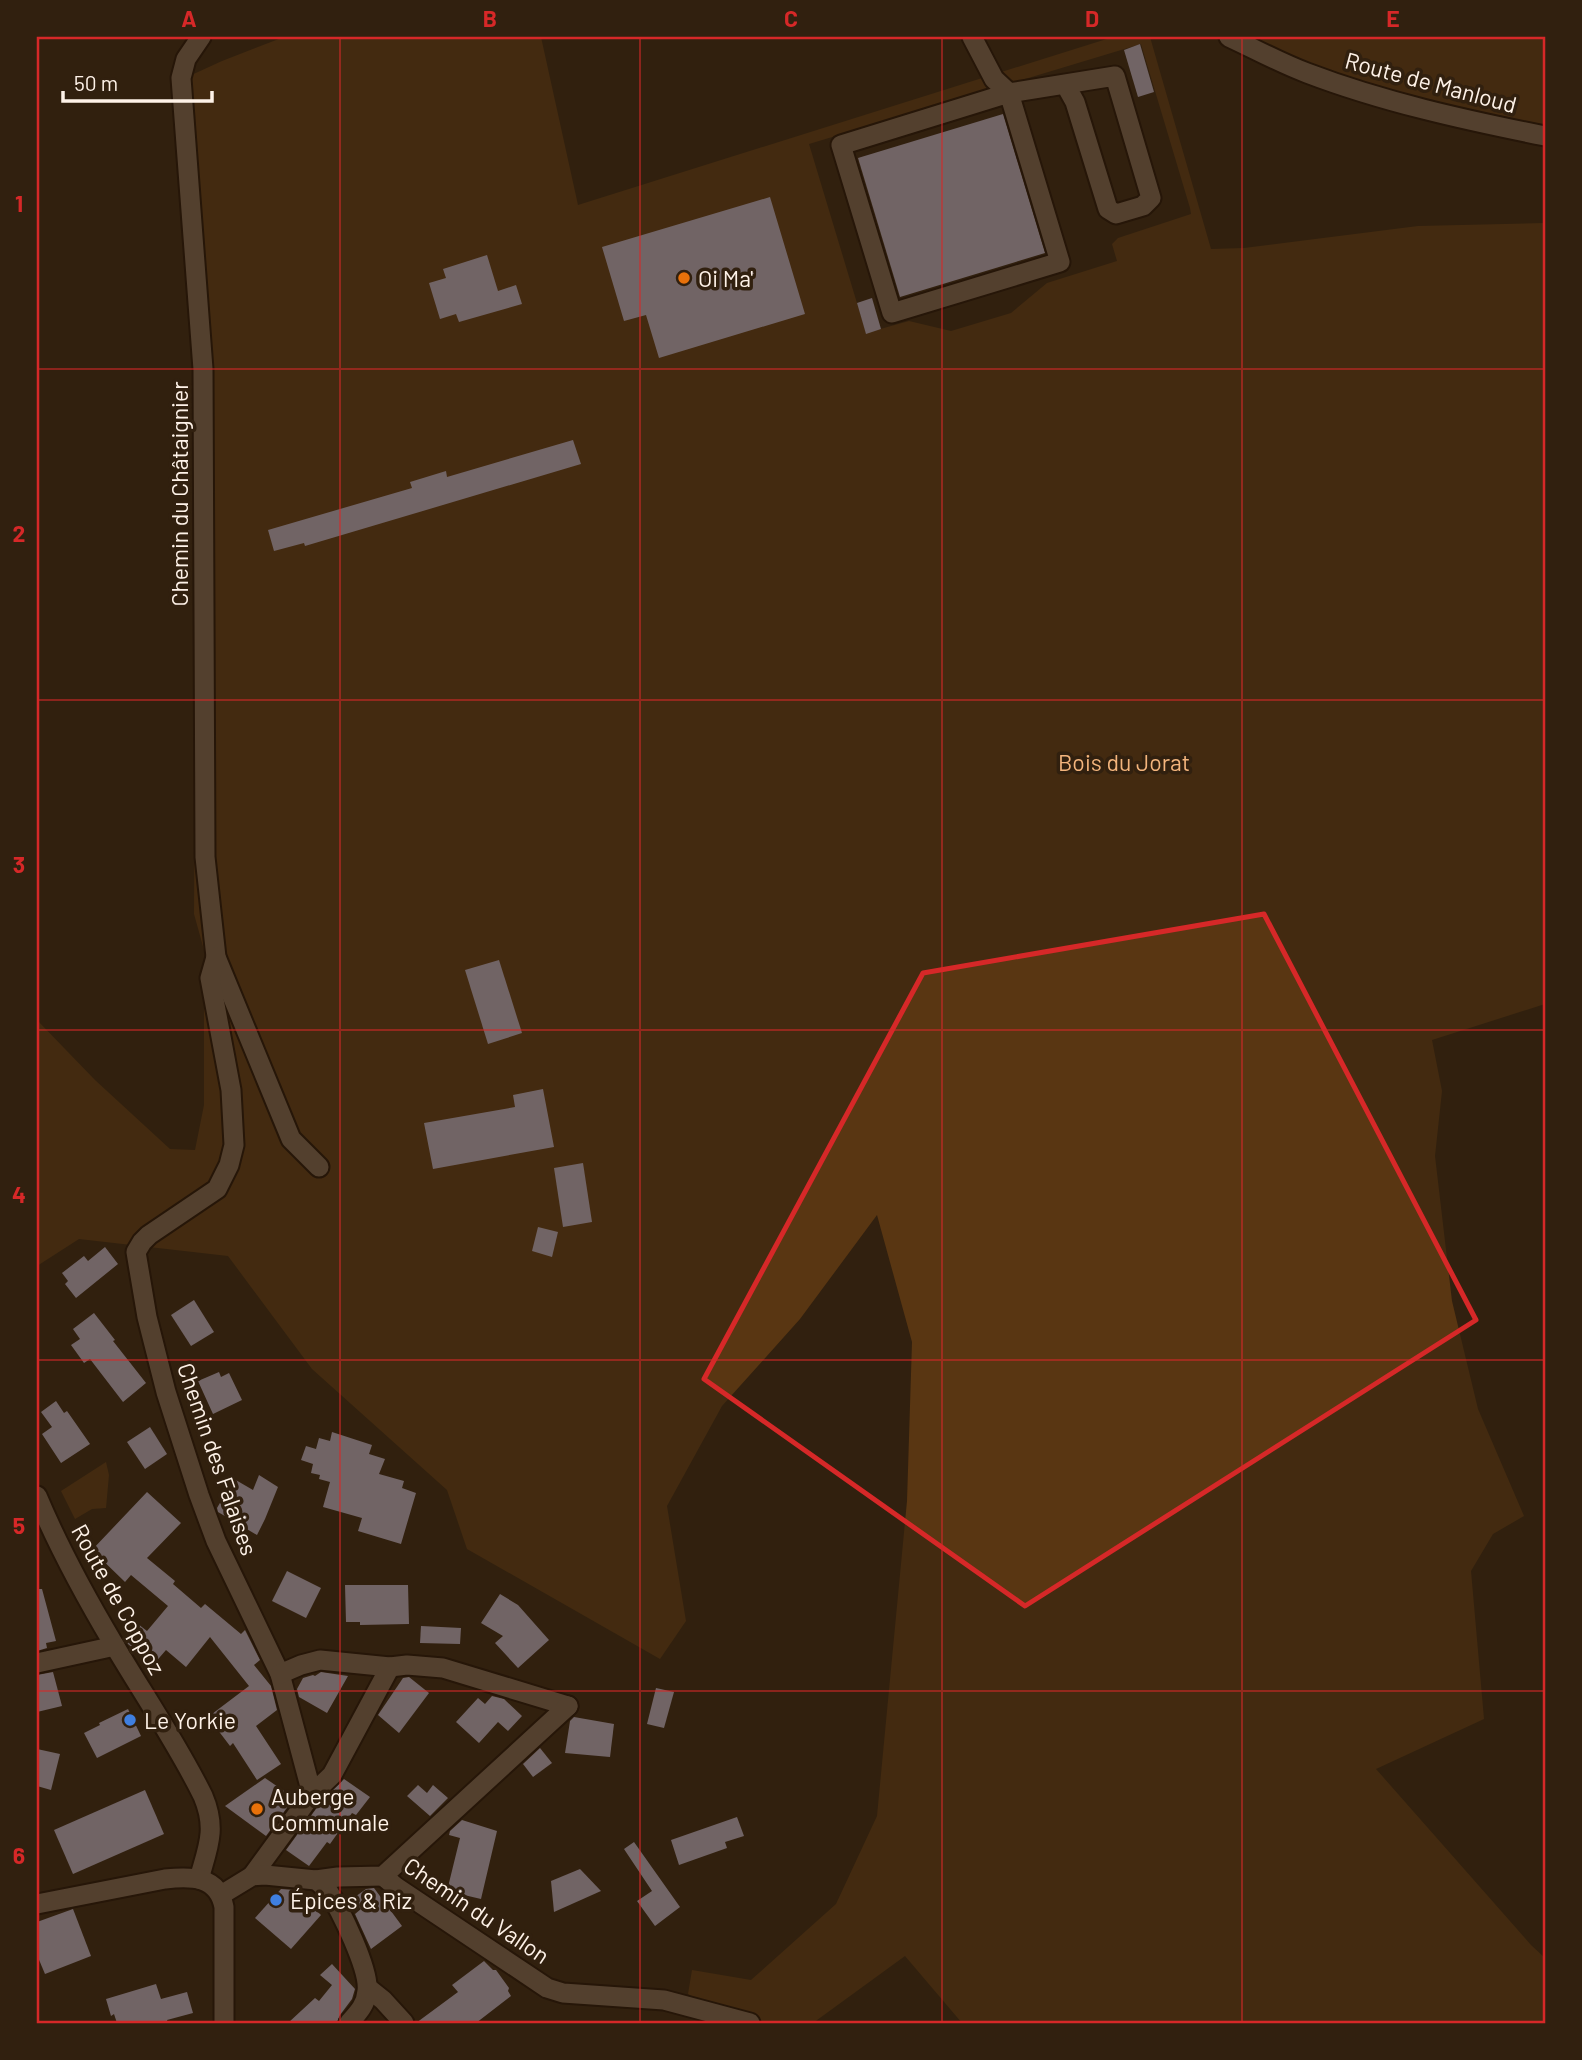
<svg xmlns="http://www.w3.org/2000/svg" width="1582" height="2060" viewBox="0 0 1582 2060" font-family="Barlow,sans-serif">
  <rect width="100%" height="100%" fill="#31200f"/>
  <g fill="#593612" fill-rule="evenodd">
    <path d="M284,37H541L578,205L1113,37H1150L1211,249L1244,248L1418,226L1545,223V1004L1432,1040L1442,1091L1435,1156L1452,1301L1478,1409L1524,1516L1493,1534L1471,1571L1484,1719L1376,1769L1531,1945L1545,1958V2023H962L905,1956L813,2023H736L688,1994L692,1970L751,1980L836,1904L877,1816L907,1501L912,1342L877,1215L800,1319L722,1406L667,1506L686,1621L660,1659L467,1549L447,1490L312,1369L228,1256L79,1239L37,1266V1020L95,1080L170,1149L195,1150L204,1105V950L194,914L197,429L174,83L222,61ZM1141,44L1190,208L1191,214L1118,238L1112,244L1117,261L1047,283L1011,313L951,331L909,321L866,333L809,144Z"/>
    <polygon points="1250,37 1545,37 1545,136 1357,90"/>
    <polygon points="106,1462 109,1475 106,1508 92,1509 75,1519 61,1491"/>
  </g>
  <g fill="#bfb5cf">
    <polygon points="1140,44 1154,92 1138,97 1124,50"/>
    <polygon points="1003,114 1045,253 900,297 858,158"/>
    <polygon points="770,197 805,314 659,358 646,315 624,321 602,247"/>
    <polygon points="487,255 498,291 516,285 522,304 459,322 456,314 440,319 429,283 446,278 443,269"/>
    <polygon points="872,298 881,329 866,334 857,303"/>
    <polygon points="573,440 581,464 305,546 304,543 274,551 268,530 412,488 410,482 446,471 447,477"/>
    <polygon points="499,960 522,1033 488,1044 465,970"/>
    <polygon points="543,1089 554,1147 433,1169 424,1123 515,1107 513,1095"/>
    <polygon points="583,1163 592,1222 563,1227 554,1168"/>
    <polygon points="538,1227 558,1232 552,1257 532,1251"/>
    <polygon points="105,1247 118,1264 76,1298 65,1284 68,1281 62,1273 84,1256 88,1261"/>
    <polygon points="194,1300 214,1332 191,1346 171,1315"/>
    <polygon points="94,1313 115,1340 113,1341 146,1383 123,1402 90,1359 84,1363 71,1345 80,1339 73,1329"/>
    <polygon points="219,1372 221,1377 229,1373 242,1400 213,1414 198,1381"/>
    <polygon points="56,1401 64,1413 67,1411 90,1444 61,1463 42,1434 52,1427 41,1412"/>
    <polygon points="150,1427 167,1454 145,1469 127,1442"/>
    <polygon points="332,1432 372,1445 369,1454 385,1459 379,1474 404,1481 402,1488 416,1493 401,1544 358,1531 362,1518 323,1507 330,1482 319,1479 320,1475 311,1473 313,1464 301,1460 306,1446 316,1449 319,1438 330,1441"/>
    <polygon points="259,1475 278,1487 265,1519 257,1535 218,1512 217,1508 234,1479 253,1490"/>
    <polygon points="147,1492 181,1523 147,1558 175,1581 173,1584 201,1608 205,1604 241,1634 245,1630 260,1660 254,1665 271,1686 277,1710 256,1726 281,1764 257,1780 233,1743 230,1746 208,1717 249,1686 210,1637 186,1667 166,1650 153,1665 128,1644 125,1639 138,1624 147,1631 168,1606 131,1575 125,1582 92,1550"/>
    <polygon points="287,1571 321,1588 306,1618 272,1601"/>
    <polygon points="345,1585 408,1585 409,1624 360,1625 360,1622 346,1622"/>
    <polygon points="37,1589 42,1589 56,1641 46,1643 47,1648 37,1651"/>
    <polygon points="500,1594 518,1605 549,1640 518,1668 495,1643 503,1636 481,1623"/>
    <polygon points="421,1626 461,1628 460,1644 420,1643"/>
    <polygon points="53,1672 62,1706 37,1712 37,1675"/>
    <polygon points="321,1672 348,1676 327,1713 299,1697 297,1689 303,1678 313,1675 315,1676"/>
    <polygon points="409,1677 429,1693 399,1733 378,1715 403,1678"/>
    <polygon points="656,1688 674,1692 664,1728 647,1724"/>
    <polygon points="492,1696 504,1699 522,1716 508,1731 498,1722 479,1743 456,1722 478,1698 485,1704"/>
    <polygon points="128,1709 141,1736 97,1758 84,1733 100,1725 99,1723"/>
    <polygon points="574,1717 614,1724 610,1757 565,1753 570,1721"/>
    <polygon points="540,1748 552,1763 533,1777 523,1764"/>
    <polygon points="37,1749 60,1754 51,1790 37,1786"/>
    <polygon points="265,1778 284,1791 289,1805 266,1836 225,1806"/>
    <polygon points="344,1779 370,1797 356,1815 352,1813 330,1844 327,1842 309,1866 286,1850 321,1802"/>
    <polygon points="418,1785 427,1793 433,1785 448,1798 430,1816 407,1796"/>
    <polygon points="145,1790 164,1834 73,1874 54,1830"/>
    <polygon points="737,1817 744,1836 725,1842 727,1848 679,1865 671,1840"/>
    <polygon points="462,1820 497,1831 481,1899 447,1891 460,1838 449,1835 450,1831"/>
    <polygon points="634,1842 680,1907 655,1926 637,1901 652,1891 624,1849"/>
    <polygon points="580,1869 601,1891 554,1912 551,1881"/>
    <polygon points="374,1888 402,1926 371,1949 355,1914 361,1909 352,1899 366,1889"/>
    <polygon points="281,1889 294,1890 321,1915 291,1949 255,1918"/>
    <polygon points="73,1909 91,1956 45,1974 37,1955 37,1922"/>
    <polygon points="484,1961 493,1970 496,1970 509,1988 508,1991 511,1996 476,2023 416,2023 458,1992 452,1985"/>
    <polygon points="332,1964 355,1989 352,1999 340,2015 337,2022 288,2023 315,1998 319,2001 332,1985 320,1975"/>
    <polygon points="156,1984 161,1999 187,1992 193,2013 167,2020 168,2023 117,2023 114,2014 111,2016 106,1999"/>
  </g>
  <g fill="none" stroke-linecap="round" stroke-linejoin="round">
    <g stroke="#190900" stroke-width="23">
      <g id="minor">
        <polyline points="201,37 186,59 181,78 203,369 205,857 216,957 291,1139 319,1167"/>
        <polyline points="972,37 994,79 1009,93 1060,262 892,313 841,145 1009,93 1115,76 1151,198 1143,206 1116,214 1108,209 1075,102 1065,84"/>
        <path d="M1229,37C1255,49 1280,63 1307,73C1383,102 1465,120 1545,136"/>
        <polyline points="216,957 210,978 231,1090 234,1145 229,1165 217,1189 149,1235 142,1242 136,1252 147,1317 166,1392 199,1495 216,1541 280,1674 312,1794"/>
        <path d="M37,1496C58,1546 85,1596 113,1643C143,1694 177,1743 203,1796C217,1829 208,1847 199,1879"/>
        <polyline points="37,1663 115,1646"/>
        <polyline points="280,1674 301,1665 320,1660 390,1667 407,1665 443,1668 568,1706"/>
        <polyline points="252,1876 312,1794 332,1775 390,1667"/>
        <polyline points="383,1876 396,1887 547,1988 563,1993 664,2000 750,2023"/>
        <path d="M316,1880C320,1883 324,1887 328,1891C340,1909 370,1970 367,1991C366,2005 358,2013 349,2023"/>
        <polyline points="221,1895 252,1876 265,1875 316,1880 338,1877 383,1876 568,1706"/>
        <path d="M37,1904L165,1879C192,1876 218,1876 224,1907V2023"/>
        <polyline points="368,1988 383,2000 404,2023"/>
      </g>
    </g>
    <use href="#minor" stroke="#7c6755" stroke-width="19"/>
  </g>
  <path d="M0 0H1582V2060H0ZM1264,914L1476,1320L1025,1606L704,1379L923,973Z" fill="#31200f" fill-opacity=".55" fill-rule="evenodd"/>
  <path fill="none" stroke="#d62828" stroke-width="5" stroke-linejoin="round" d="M1264,914L1476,1320L1025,1606L704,1379L923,973Z"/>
  <path fill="none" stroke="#d62828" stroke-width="2" stroke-opacity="0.55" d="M340,37V2023M640,37V2023M942,37V2023M1242,37V2023M37,369H1545M37,700H1545M37,1030H1545M37,1360H1545M37,1691H1545"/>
  <g fill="#e8710a" stroke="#31200f" stroke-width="2.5">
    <circle cx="684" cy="278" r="7"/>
    <circle cx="257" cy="1809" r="7"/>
  </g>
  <g fill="#3f7fe0" stroke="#31200f" stroke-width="2.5">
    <circle cx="130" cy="1720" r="7"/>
    <circle cx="276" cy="1900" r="7"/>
  </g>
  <g text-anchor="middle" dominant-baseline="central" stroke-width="7" stroke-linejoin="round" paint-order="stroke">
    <g font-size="23" fill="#fef2e8" stroke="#31200f">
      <text transform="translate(1431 82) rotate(15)">Route de Manloud</text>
      <text transform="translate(179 494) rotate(-90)">Chemin du Châtaignier</text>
      <text transform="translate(218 1459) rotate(71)">Chemin des Falaises</text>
      <text transform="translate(119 1599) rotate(61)">Route de Coppoz</text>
      <text transform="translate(477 1910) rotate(34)">Chemin du Vallon</text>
    </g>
    <g font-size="23" fill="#fef2e8" stroke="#31200f" text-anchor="start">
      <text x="698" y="278">Oi Ma'</text>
      <text x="144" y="1720">Le Yorkie</text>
      <text x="271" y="1796">Auberge<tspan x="271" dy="26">Communale</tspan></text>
      <text x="290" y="1900">Épices &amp; Riz</text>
    </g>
    <g font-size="23" fill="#f4b57d" stroke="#31200f">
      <text x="1124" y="762">Bois du Jorat</text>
    </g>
  </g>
  <rect width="1582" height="2060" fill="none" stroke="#31200f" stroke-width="77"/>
  <path d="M63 91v10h149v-10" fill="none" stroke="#fef2e8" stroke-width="3.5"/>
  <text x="74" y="91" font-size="21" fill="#fef2e8" stroke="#31200f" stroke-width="5" paint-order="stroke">50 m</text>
  <rect x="38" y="38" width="1506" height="1984" fill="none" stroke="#d62828" stroke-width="2.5"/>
  <g font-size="23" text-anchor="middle" font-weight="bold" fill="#d62828">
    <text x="189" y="27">A</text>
    <text x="490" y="27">B</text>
    <text x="791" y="27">C</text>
    <text x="1092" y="27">D</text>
    <text x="1393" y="27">E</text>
    <text x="19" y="212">1</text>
    <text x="19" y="542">2</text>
    <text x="19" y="873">3</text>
    <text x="19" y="1203">4</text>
    <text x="19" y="1534">5</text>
    <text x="19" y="1864">6</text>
  </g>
</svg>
